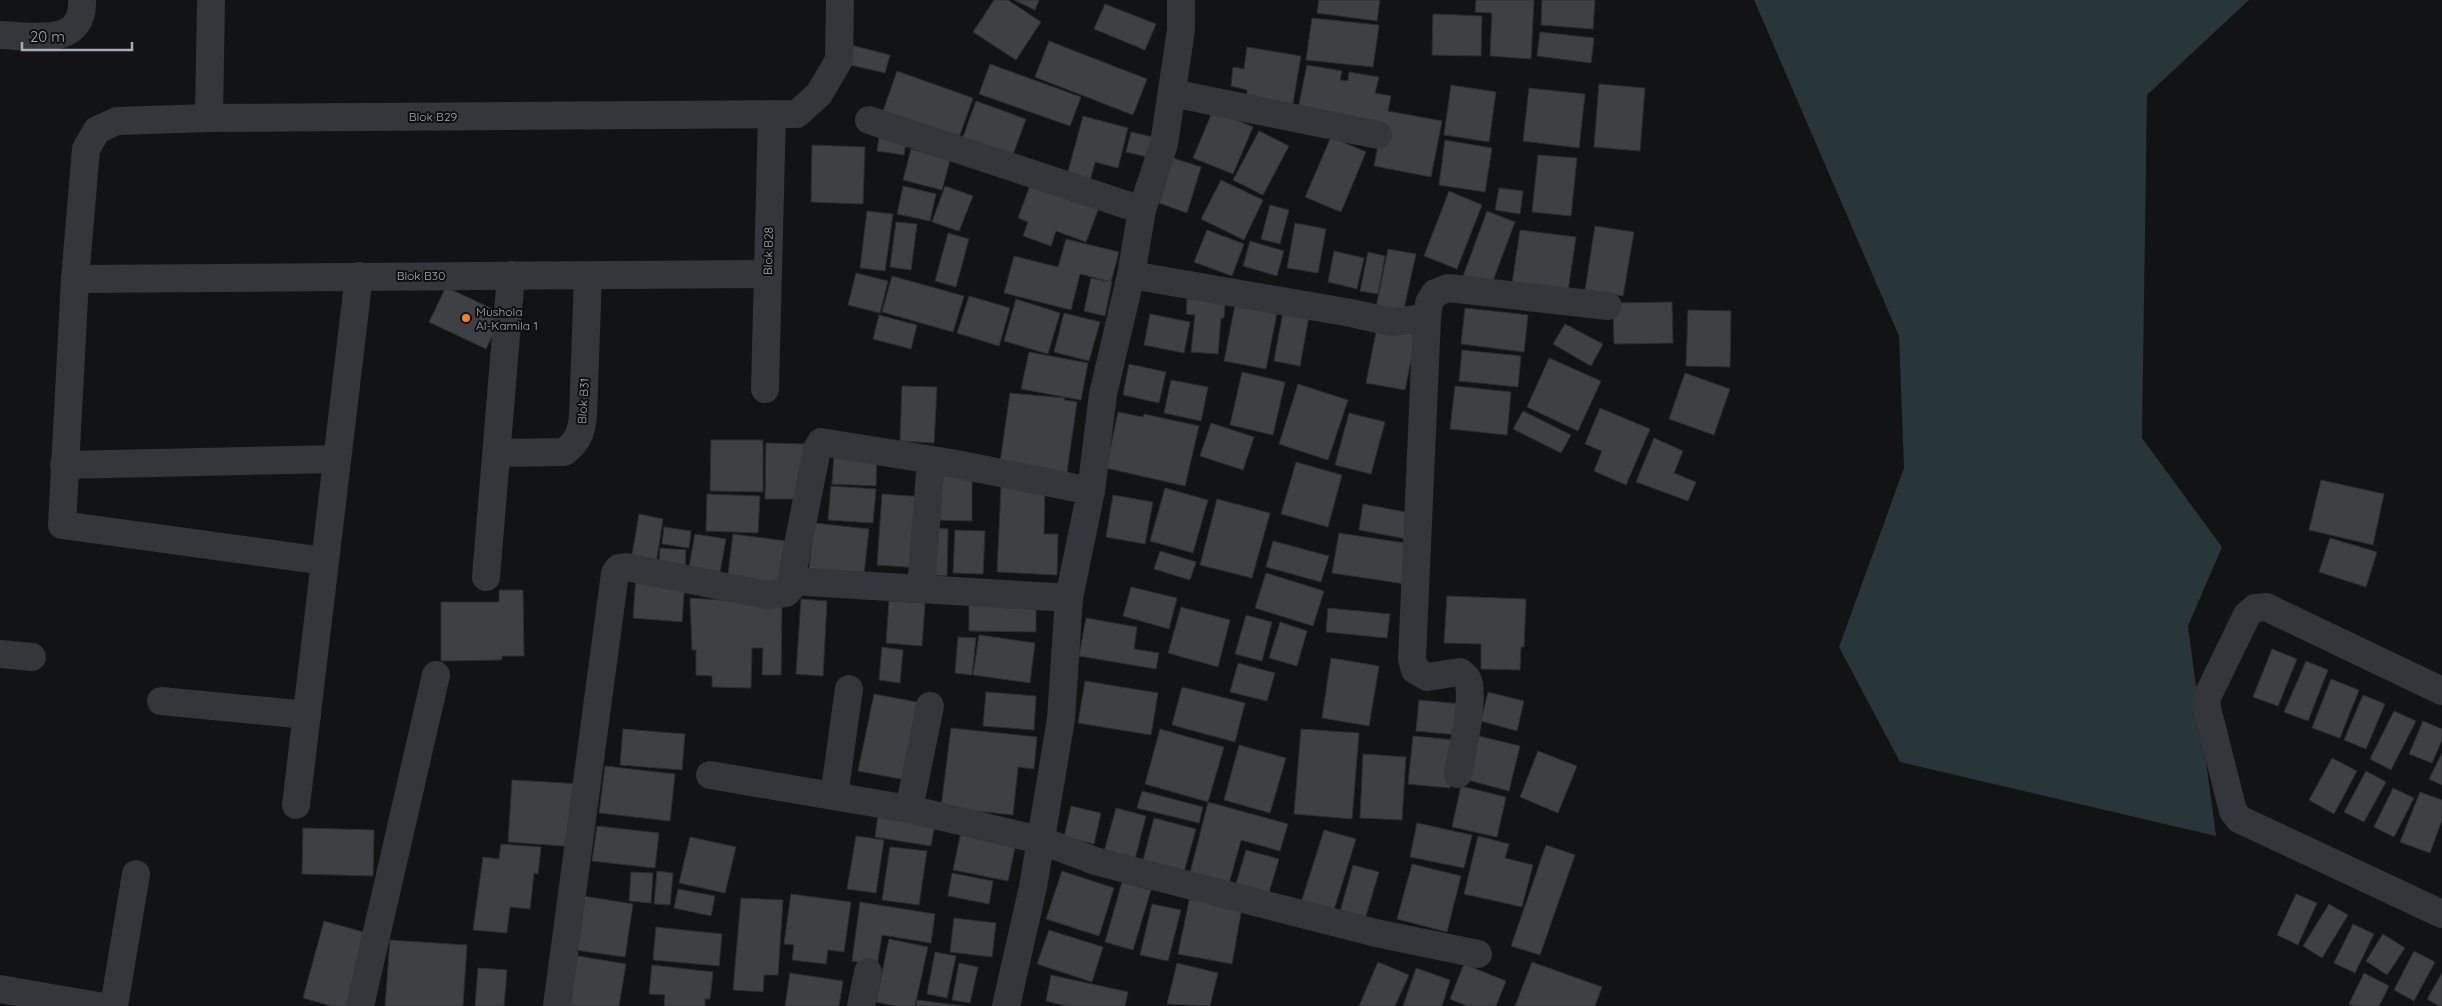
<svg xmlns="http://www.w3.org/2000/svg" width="2442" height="1006" viewBox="0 0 2442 1006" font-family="Quicksand,sans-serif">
  <rect width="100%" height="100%" fill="#121314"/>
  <polygon fill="#283539" points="1754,0 2249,0 2147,95 2142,438 2222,547 2188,626 2216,836 1900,762 1839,647 1904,468 1899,336"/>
  <g fill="#3e4144" stroke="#2c2d30">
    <polygon points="994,0 1008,0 1041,22 1016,60 973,32"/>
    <polygon points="1014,0 1039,0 1035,10"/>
    <polygon points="1319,0 1380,0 1377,21 1317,13"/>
    <polygon points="1476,0 1534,0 1531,59 1490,56 1492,13 1475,12"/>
    <polygon points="1542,0 1595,0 1593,29 1541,25"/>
    <polygon points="1105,4 1156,24 1145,50 1094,29"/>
    <polygon points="1433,14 1482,16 1481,56 1432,55"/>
    <polygon points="1312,18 1379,25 1373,67 1306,60"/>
    <polygon points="1540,32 1594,38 1591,63 1537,56"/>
    <polygon points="1049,41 1147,79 1133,115 1035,77"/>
    <polygon points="847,44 890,55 885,73 842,63"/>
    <polygon points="1247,47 1301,56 1292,109 1247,104 1247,90 1231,86 1233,67 1244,69"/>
    <polygon points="990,64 1081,97 1070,126 979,94"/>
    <polygon points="1307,65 1342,71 1340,80 1348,81 1349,72 1379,77 1375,93 1391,96 1388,111 1442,121 1431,177 1374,166 1381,130 1298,109"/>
    <polygon points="897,71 973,98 956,146 880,120"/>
    <polygon points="1599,84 1645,88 1640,151 1594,147"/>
    <polygon points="1451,85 1496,92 1489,142 1444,135"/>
    <polygon points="1529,88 1585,94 1579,148 1523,141"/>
    <polygon points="976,101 1026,119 1010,163 960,145"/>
    <polygon points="1213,110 1253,127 1233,174 1193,158"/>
    <polygon points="1083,116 1128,128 1118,168 1095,162 1089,185 1066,179"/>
    <polygon points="880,131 907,134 904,155 877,151"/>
    <polygon points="1259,131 1289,146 1263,195 1233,180"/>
    <polygon points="1131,132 1153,137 1148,157 1126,152"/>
    <polygon points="1331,137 1366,152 1341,212 1305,197"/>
    <polygon points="1445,140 1492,148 1485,192 1439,185"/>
    <polygon points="812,145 865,147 863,204 811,202"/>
    <polygon points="911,149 950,160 942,190 903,180"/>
    <polygon points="1538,155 1577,158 1571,216 1532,212"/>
    <polygon points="1173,158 1201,167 1187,213 1159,203"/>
    <polygon points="1032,180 1100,205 1086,242 1056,231 1051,246 1023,236 1028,222 1018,218"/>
    <polygon points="1221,180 1263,200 1244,240 1201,219"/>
    <polygon points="903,186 936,194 930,221 897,214"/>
    <polygon points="945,186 973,196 959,231 932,222"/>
    <polygon points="1499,188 1523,191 1520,214 1495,210"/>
    <polygon points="1449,191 1482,205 1457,269 1424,256"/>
    <polygon points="1270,205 1289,210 1280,244 1261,239"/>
    <polygon points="867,211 893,214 885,271 860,268"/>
    <polygon points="1487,211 1515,222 1490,289 1462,279"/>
    <polygon points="896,222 917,224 911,270 890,267"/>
    <polygon points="1295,223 1326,229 1318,273 1287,268"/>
    <polygon points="1595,226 1634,232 1623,296 1585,290"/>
    <polygon points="1207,230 1244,244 1232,276 1194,262"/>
    <polygon points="1520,230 1576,237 1567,298 1511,290"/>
    <polygon points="948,233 969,239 956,287 935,281"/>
    <polygon points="1066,239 1119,252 1111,282 1080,274 1071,310 1004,293 1014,256 1058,267"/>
    <polygon points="1250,241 1284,251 1277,276 1243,266"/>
    <polygon points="1388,249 1416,254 1403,313 1376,307"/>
    <polygon points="1334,251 1364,258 1357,289 1328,282"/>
    <polygon points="1368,252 1385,256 1378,294 1360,291"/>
    <polygon points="856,273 888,281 880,313 848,305"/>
    <polygon points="892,276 964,296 953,332 882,312"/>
    <polygon points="1091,278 1112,282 1105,316 1084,311"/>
    <polygon points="446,287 503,314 486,349 429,322"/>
    <polygon points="969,296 1010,308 999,346 957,333"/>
    <polygon points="1016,299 1060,313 1048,354 1004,341"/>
    <polygon points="1187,299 1225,302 1224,318 1221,318 1218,354 1191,352 1195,315 1186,314"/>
    <polygon points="1672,302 1673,343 1614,344 1613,303"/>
    <polygon points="1235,305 1277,313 1266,369 1224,361"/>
    <polygon points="1465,308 1528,315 1524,352 1461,344"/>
    <polygon points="1688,310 1731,311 1730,367 1686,366"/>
    <polygon points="1283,312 1309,316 1300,366 1274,361"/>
    <polygon points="1064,313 1100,322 1089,361 1054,352"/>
    <polygon points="1150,314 1190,322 1184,353 1144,345"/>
    <polygon points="879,315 917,325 911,349 873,339"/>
    <polygon points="1565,324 1603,344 1591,366 1553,344"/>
    <polygon points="1377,327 1416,335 1405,390 1366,383"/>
    <polygon points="1462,350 1521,356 1518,387 1459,381"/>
    <polygon points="1029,352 1088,363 1081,400 1021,389"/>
    <polygon points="1549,358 1601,381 1578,431 1527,407"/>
    <polygon points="1129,364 1166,372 1159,403 1123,395"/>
    <polygon points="1242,372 1285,382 1273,435 1230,425"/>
    <polygon points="1685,373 1730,389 1714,435 1669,419"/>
    <polygon points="1171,380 1208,387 1201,421 1164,413"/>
    <polygon points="1298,384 1348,400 1328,460 1279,444"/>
    <polygon points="902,386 937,387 934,443 900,441"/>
    <polygon points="1455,386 1511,392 1507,435 1450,429"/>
    <polygon points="1010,393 1065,398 1064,400 1077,402 1066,479 999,469"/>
    <polygon points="1600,408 1650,429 1626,485 1594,471 1602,451 1585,444"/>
    <polygon points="1523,411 1571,435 1561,453 1513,429"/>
    <polygon points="1118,412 1143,417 1144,414 1199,426 1185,486 1106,468"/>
    <polygon points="1349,413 1385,422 1371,474 1335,465"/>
    <polygon points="1211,423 1254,437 1243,470 1200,456"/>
    <polygon points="1654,438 1683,451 1674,473 1696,482 1688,501 1636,482"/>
    <polygon points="711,440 763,440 763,492 710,491"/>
    <polygon points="766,443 807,444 806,499 765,499"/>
    <polygon points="834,452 877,454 876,486 832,484"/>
    <polygon points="1296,462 1342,475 1328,527 1281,514"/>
    <polygon points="934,470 972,471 972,521 933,520"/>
    <polygon points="2321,480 2384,494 2373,545 2309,530"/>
    <polygon points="831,486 876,489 873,523 828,520"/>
    <polygon points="1001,487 1045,489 1044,534 1058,534 1057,575 997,572"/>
    <polygon points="1165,488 1208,500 1193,553 1150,541"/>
    <polygon points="707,494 760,496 758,533 706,531"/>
    <polygon points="882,494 924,497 919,568 877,565"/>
    <polygon points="1113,495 1153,502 1145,544 1106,537"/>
    <polygon points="1217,499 1270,513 1252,578 1200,565"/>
    <polygon points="1363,504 1411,513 1407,539 1359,530"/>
    <polygon points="639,514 663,519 656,564 631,561"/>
    <polygon points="814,523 869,529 863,583 808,577"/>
    <polygon points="664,527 691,531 689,548 662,544"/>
    <polygon points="927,528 948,529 947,576 924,575"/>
    <polygon points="955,530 985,531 983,574 953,573"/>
    <polygon points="1339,533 1411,544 1405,584 1332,573"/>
    <polygon points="695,534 726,539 718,583 687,578"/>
    <polygon points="733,534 786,541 780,588 727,582"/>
    <polygon points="2330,538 2377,552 2366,587 2319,572"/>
    <polygon points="1273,541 1329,556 1321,582 1266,567"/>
    <polygon points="660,548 686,550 685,571 659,570"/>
    <polygon points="1160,551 1196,562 1190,580 1154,569"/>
    <polygon points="1266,573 1324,591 1313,626 1255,608"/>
    <polygon points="636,576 685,580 682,622 633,618"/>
    <polygon points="1131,587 1177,598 1169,629 1123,616"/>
    <polygon points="499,590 523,590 524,656 502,656 502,660 441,661 441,602 499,602"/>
    <polygon points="1447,596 1526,599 1524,647 1521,647 1520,670 1481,669 1481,644 1444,643"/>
    <polygon points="690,598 782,604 781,675 762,675 763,648 752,648 751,688 712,687 712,676 696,675 696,650 692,650"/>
    <polygon points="969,598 1036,599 1036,632 969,631"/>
    <polygon points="801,599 827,601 823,676 796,674"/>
    <polygon points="889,601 925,603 922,646 886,643"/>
    <polygon points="1181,607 1230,620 1218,667 1168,653"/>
    <polygon points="1328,608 1390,614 1387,638 1326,632"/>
    <polygon points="1246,615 1272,622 1262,661 1235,654"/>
    <polygon points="1086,618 1137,627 1134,649 1159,653 1156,669 1079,656"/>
    <polygon points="1280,622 1307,631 1297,666 1269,658"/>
    <polygon points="979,635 1035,643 1030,683 973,675"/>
    <polygon points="958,637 976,638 972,675 955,673"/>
    <polygon points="882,647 903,650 900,683 879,680"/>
    <polygon points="2272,649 2297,659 2278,706 2253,697"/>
    <polygon points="1331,658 1379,666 1369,726 1322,718"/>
    <polygon points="2306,661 2328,670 2308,721 2284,712"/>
    <polygon points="1238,663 1275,673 1267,701 1230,692"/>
    <polygon points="2331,679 2359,690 2340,738 2312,728"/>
    <polygon points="1085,681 1158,693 1151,735 1078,723"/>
    <polygon points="1182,687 1245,703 1235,742 1172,725"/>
    <polygon points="986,692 1036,696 1034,730 983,726"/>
    <polygon points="1488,692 1524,701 1517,731 1481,721"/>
    <polygon points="874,694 922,703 906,780 858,771"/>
    <polygon points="2363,695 2385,704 2366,749 2344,740"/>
    <polygon points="1419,700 1461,704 1458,735 1416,731"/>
    <polygon points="2394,711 2416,721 2391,770 2370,759"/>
    <polygon points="2423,721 2442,729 2442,740 2432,763 2409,754"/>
    <polygon points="951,728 1037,737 1034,769 1018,767 1013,815 941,807"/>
    <polygon points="623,729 685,734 682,770 620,765"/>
    <polygon points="1160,729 1224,747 1208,802 1145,784"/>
    <polygon points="1301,729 1359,733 1352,819 1294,814"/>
    <polygon points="1413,736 1455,740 1450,788 1408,784"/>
    <polygon points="1479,736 1520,746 1509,791 1468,780"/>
    <polygon points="1239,745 1286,758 1270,813 1224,800"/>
    <polygon points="1538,751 1577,766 1558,813 1520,797"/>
    <polygon points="2442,753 2442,785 2429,779"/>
    <polygon points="1363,754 1406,757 1402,820 1360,818"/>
    <polygon points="2332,758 2357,771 2334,814 2309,800"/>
    <polygon points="605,766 675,774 670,821 599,813"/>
    <polygon points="2366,771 2386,782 2364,822 2344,812"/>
    <polygon points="512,780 580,784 576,847 508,842"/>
    <polygon points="1461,786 1506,797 1497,837 1452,827"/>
    <polygon points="2393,788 2414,798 2394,837 2374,827"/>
    <polygon points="1142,791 1203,807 1199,823 1137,808"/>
    <polygon points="2420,792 2442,800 2442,820 2430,853 2400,842"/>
    <polygon points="1208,802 1288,824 1280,851 1241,840 1229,884 1190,873"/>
    <polygon points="1071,806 1101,813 1094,844 1064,837"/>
    <polygon points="1116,808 1146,816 1133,867 1102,859"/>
    <polygon points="878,815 935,824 931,846 875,837"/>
    <polygon points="1154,818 1196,829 1182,879 1141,868"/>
    <polygon points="1417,823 1472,835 1464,868 1410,857"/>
    <polygon points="597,826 659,833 655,868 592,861"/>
    <polygon points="303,828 374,830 373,876 302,874"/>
    <polygon points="1324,830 1356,839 1332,916 1300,906"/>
    <polygon points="961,832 1016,843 1008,881 953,870"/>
    <polygon points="856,836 884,840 876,893 847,889"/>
    <polygon points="1478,836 1509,844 1505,858 1533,865 1522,907 1464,894"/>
    <polygon points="690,837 736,847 725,893 679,883"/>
    <polygon points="501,844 541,847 538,874 534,873 530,909 510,907 507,933 473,930 483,857 499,859"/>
    <polygon points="1546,845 1575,855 1540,955 1511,946"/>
    <polygon points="890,847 927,851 919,905 882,900"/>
    <polygon points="1246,850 1279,859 1269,893 1236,884"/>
    <polygon points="1412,864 1461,876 1447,932 1397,919"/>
    <polygon points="1353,865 1379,872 1365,919 1340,912"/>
    <polygon points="657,871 673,873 670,905 654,904"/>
    <polygon points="1062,871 1114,888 1099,936 1046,919"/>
    <polygon points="631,872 653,873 651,903 629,901"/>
    <polygon points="952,873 993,881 989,904 948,896"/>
    <polygon points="1122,882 1151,890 1133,950 1105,942"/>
    <polygon points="678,889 715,896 711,916 674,908"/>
    <polygon points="791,894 851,902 844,952 828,950 826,964 792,960 794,945 784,944"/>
    <polygon points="2296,894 2317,903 2298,945 2277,935"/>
    <polygon points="583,896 633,904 625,957 575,950"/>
    <polygon points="1190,896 1242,907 1232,964 1178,954"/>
    <polygon points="741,898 783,900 778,975 764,975 763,992 733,990"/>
    <polygon points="860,902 935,914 931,943 882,935 877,965 852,961"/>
    <polygon points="1152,904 1181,910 1168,961 1140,955"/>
    <polygon points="2329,904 2348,915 2322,958 2303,946"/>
    <polygon points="954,918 996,923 992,957 950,952"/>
    <polygon points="324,921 374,935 354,1006 331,1006 303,998"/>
    <polygon points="2353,924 2374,934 2355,973 2334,963"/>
    <polygon points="656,927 722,934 719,966 653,960"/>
    <polygon points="1049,930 1103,947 1092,982 1037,964"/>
    <polygon points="2383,934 2405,948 2387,975 2366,961"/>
    <polygon points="889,939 928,947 915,1006 895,1006 876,1002"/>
    <polygon points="390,940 467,945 463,1006 385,1006"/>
    <polygon points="2414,951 2435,962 2414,1001 2394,990"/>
    <polygon points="935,952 956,956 947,998 927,994"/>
    <polygon points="572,955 626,964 619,1006 565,1006"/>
    <polygon points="1378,962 1409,975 1395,1006 1359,1006"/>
    <polygon points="1532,962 1602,987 1595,1006 1515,1006"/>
    <polygon points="959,963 978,967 970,1003 952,1000"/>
    <polygon points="1177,963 1218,973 1210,1006 1167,1004"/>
    <polygon points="1464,964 1506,981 1496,1006 1467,1006 1450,999"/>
    <polygon points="652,965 713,972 710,999 705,999 705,1006 664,1006 665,995 649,994"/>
    <polygon points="478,968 507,970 504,1006 475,1006"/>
    <polygon points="1416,968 1450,980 1442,1006 1403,1006"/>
    <polygon points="790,973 843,981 839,1006 785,1006"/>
    <polygon points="2364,973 2389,986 2379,1006 2354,1006 2349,1004"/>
    <polygon points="2442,973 2442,1006 2439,1006 2427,999"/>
    <polygon points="1051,975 1128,992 1125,1006 1066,1006 1046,1001"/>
    <polygon points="917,1000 964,1006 916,1006"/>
  </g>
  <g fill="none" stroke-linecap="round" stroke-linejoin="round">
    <g stroke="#33363a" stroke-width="28">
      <path d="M0,35C33,36 84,48 82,0"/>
      <polyline points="1172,93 1378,135"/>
      <polyline points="209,118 211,0"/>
      <polyline points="869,120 1142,210"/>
      <polyline points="1131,275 1351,313 1391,322 1427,318"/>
      <polyline points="75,279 767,274"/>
      <polyline points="765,389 772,114"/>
      <path d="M497,453L564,452C578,442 581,433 583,416L588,276"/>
      <polyline points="64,465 337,459"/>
      <polyline points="325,561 62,525 75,279 86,149 97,130 117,121 209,118 797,114 819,94 839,60 840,0"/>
      <polyline points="486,577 511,275"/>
      <polyline points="791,581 1069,598"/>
      <polyline points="921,588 931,460"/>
      <polyline points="0,654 32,657"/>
      <polyline points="2442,691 2266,607 2255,608 2247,615 2208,695 2206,704 2233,811 2239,819 2442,914"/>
      <polyline points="161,701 307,715"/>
      <path d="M1458,774C1462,750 1473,707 1469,684C1468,678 1465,675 1460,672L1427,677L1415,670L1412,659L1427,318L1429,303L1435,293L1448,288L1608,306"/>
      <polyline points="710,775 909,809 1040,840 1095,861 1134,871 1376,933 1478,954"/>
      <polyline points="834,796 849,689"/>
      <polyline points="296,805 359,276"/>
      <polyline points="909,809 930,706"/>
      <polyline points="0,989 98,1006"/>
      <polyline points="114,1006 136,874"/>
      <polyline points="360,1006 436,675"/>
      <polyline points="557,1006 615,573 619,568 626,567 767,595 786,593 789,590 817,449 821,442 951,463 1091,491"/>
      <polyline points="861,1006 868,972"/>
      <polyline points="1006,1006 1033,887 1061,719 1069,598 1091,491 1103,394 1131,275 1142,210 1164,144 1181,30 1181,0"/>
    </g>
  </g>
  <circle fill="#fe8021" stroke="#0e0e0f" stroke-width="2" cx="466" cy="318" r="5"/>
  <g text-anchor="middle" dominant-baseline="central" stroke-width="4" stroke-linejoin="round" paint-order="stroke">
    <g font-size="12" fill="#a3adb6" stroke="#0e0e0f">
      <text x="433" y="116">Blok B29</text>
      <text transform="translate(768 251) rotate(-89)">Blok B28</text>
      <text x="421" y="275">Blok B30</text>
      <text transform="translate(583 401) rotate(-86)">Blok B31</text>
    </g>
    <g font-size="12" fill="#a3adb6" stroke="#0e0e0f" text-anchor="start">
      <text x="476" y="311">Mushola<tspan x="476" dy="14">Al-Kamila 1</tspan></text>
    </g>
  </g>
  <path d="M22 42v8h110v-8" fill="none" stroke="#a3adb6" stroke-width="2.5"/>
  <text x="30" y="42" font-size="15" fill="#a3adb6" stroke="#0e0e0f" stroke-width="4" paint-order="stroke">20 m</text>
</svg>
